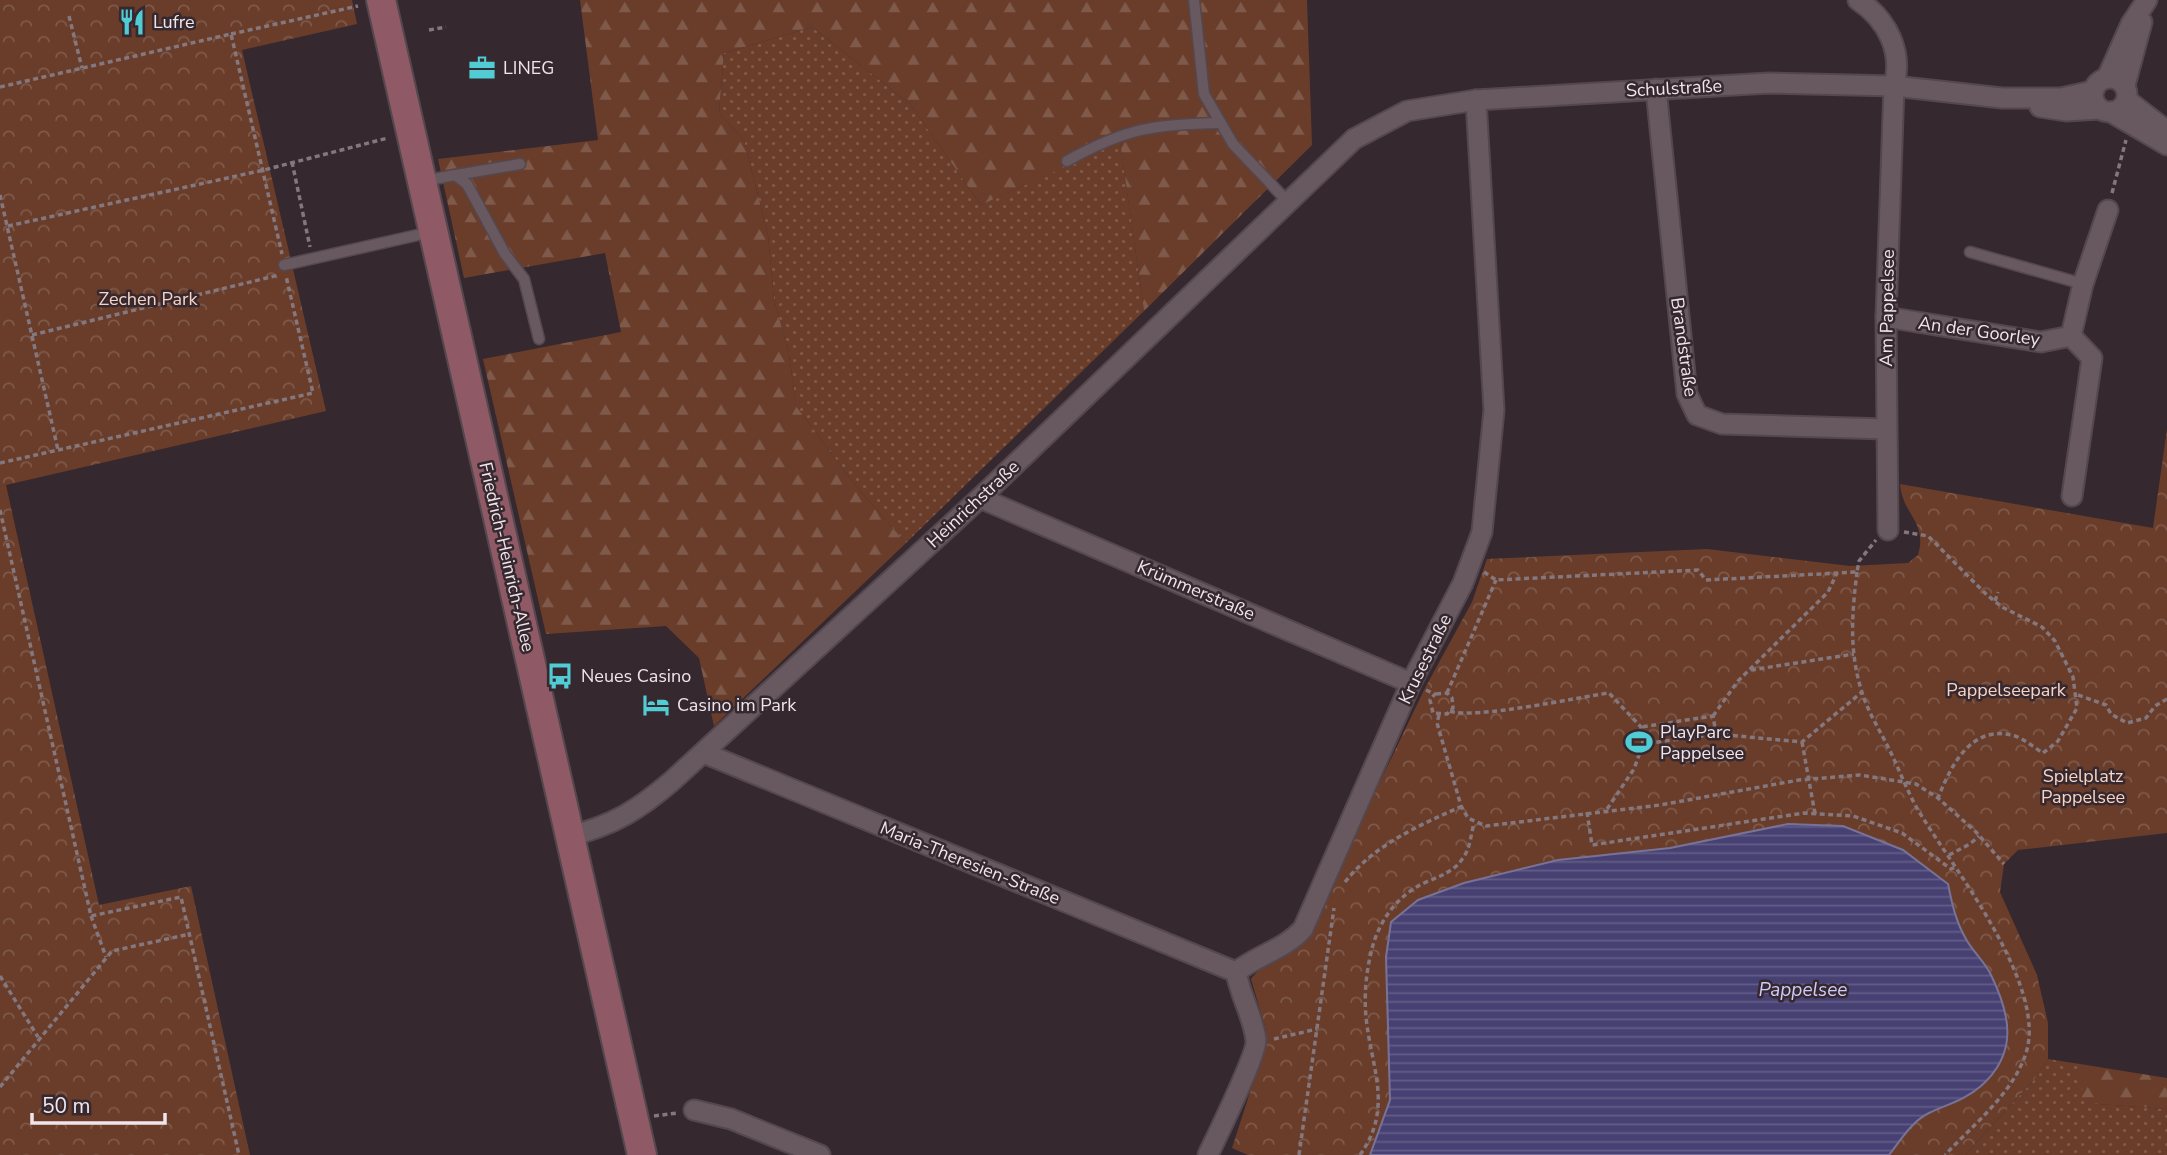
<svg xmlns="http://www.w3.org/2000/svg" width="2167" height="1155" viewBox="0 0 2167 1155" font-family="'Nunito Sans',sans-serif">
  <defs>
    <pattern id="grass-dots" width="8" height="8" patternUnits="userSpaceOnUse" patternTransform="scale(1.75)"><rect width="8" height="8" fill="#693d2a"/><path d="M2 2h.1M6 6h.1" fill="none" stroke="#7f5949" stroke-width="1.8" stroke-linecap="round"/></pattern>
    <pattern id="forest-firs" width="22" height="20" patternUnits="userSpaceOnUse" patternTransform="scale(1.75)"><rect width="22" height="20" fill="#693d2a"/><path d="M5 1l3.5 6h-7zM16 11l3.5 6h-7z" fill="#7f5949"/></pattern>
    <pattern id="park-crowns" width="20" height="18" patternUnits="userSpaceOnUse" patternTransform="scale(1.75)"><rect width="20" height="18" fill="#693d2a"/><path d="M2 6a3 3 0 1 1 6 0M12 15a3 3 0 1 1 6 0" fill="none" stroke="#7f5949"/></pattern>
    <pattern id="water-rules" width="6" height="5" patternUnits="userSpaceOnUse" patternTransform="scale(1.75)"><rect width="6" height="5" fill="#474173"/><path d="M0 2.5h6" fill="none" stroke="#625c87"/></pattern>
  </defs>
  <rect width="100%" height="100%" fill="#36282f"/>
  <g fill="url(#grass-dots)">
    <polygon points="812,27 910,104 981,205 1120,141 1144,311 906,543 855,485 796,406 789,354 774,299 768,235 744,140 719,113 724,53"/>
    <polygon points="2048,1059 2080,1064 2083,1081 2099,1104 2167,1109 2167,1155 1965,1155 2033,1081"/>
  </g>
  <g fill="url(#forest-firs)">
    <polygon points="580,0 1307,0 1312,145 1144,311 1120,142 981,205 910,104 812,27 724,53 719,113 744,140 768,235 774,299 789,354 796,406 855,485 906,543 714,726 699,658 666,626 546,634 483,359 621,332 605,253 464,278 438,159 598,140"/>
    <polygon points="2080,1064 2167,1078 2167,1109 2099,1104 2082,1100"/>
  </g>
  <g fill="url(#park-crowns)">
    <polygon points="0,0 352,0 357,24 242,50 326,411 6,485 99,905 191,886 250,1155 0,1155"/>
    <path d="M2167,429V833L2018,850L2004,864L2000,892L2037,975L2048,1023V1059L2033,1081L1965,1155H1248L1232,1148L1263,1052L1266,1030L1251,979C1266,959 1291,956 1307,934L1425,688L1472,602L1487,559L1707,549L1850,566L1908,563L1918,555C1928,522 1902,514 1900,484L2153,528Z"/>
  </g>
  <path fill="url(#water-rules)" stroke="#797297" stroke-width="2" d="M1788,824L1843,826L1903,850L1948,884C1952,904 1956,922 1966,939C1973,952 1985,962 1991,975C2011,1016 2018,1053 1981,1086C1965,1100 1948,1104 1929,1113C1912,1121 1900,1141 1889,1155H1370L1390,1100L1386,957L1391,922L1418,900L1464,883L1558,860L1670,848Z"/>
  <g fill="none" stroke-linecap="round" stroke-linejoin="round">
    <g stroke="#54474e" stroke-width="13">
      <g id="lane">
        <polyline points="1194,0 1204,94 1233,144 1289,203"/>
        <path d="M1067,161C1126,128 1155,124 1221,123"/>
        <polyline points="456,175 520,164"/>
        <polyline points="424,181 455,175 467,184 505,254 524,279 539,339"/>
        <polyline points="1970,252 2083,284"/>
        <polyline points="284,265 431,232"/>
      </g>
    </g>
    <g stroke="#54474e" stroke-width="23">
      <g id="street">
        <path d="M1858,0C1888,20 1903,52 1894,86L1886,317L1888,530"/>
        <circle cx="2110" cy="95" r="17"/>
        <polyline points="2107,78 2131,24 2147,0"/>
        <polyline points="2125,85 2142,22"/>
        <polyline points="1656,89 1687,394 1697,415 1722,424 1885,429"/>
        <polyline points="2127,100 2167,131"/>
        <polyline points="2040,107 2066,111 2100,109"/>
        <polyline points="2111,112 2167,145"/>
        <polyline points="1886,317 2041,342 2071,336 2083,284 2108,210"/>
        <polyline points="2071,336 2092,358 2072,496"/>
        <polyline points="980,498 1411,683"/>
        <polyline points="704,753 1236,972"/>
        <path d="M570,836C614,825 638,810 672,781L980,498L1354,139L1407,111L1476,100L1769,83L1894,86L2002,98H2061L2093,91"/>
        <polyline points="694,1110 731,1119 820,1155"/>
        <path d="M1208,1155C1217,1136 1257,1054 1256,1040C1253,1016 1240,995 1236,972C1258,955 1285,949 1303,929L1411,683L1463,583L1482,532L1494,410L1476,100"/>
      </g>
    </g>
    <g stroke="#54474e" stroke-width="32">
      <polyline id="secondary" points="381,0 642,1155"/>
    </g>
    <g stroke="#84777e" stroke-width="3.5" stroke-dasharray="5 3.5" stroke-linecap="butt">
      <polyline points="69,16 82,68"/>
      <polyline points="429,30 446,27"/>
      <polyline points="231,34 358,6"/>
      <polyline points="0,87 231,34 282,254"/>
      <polyline points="292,162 310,247"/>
      <polyline points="2112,193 2126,140"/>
      <polyline points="0,195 58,450"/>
      <polyline points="8,226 264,170 388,138"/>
      <polyline points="32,335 279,275"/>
      <polyline points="0,463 313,393 286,276"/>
      <polyline points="0,510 91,916 181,897 239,1155"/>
      <path d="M1904,532L1928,536L1987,595L2002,607L2042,627L2055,641L2073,677L2077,708L2058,741L2043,753C2035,748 2024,739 2015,736C1972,723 1951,765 1938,798"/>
      <polyline points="1484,572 1496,580 1698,570 1706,580 1857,572 1859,561 1876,540"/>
      <path d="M1857,572C1852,612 1849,650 1861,689C1867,711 1880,730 1890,751C1901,773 1909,797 1923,818C1957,873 2050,990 2025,1056C2011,1095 1972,1126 1945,1155"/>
      <polyline points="1995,601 1998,592"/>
      <polyline points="1751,670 1854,654"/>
      <polyline points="1426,690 1435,694 1430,700 1433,713 1447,714 1453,708 1452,698 1447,693 1435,694"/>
      <polyline points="1447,693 1496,580"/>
      <polyline points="2078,695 2106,705 2111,714 2127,723 2146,718 2155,706 2167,699"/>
      <path d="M1450,711C1473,720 1579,697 1609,693L1641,727L1643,744L1716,734L1713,716L1641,727"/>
      <polyline points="1439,715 1437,723 1461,806 1468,818 1486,826 1660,805 1799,780 1860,775 1916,784 1938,798 1976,832 2004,864"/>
      <polyline points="1713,716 1738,681 1828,592 1837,573"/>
      <polyline points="1716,734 1802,742 1862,692"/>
      <polyline points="1802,742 1815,814"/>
      <polyline points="1607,809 1634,769 1643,744"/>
      <polyline points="1587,812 1592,845 1804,813 1853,816 1902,833 1951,869 1956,867"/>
      <polyline points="1949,855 1970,844 1979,836"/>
      <path d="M1345,882C1374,845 1418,826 1460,807"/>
      <polyline points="91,916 106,957"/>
      <polyline points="0,976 38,1037"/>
      <polyline points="1274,1039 1317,1029"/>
      <polyline points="0,1087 112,951 190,934"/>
      <polyline points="654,1116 677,1113"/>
      <polyline points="1299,1155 1334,908"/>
      <path d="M1360,1155C1394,1107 1371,1068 1366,1017C1364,996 1366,973 1371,953C1377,924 1396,896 1424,883C1439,876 1453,873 1463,858C1470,849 1471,834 1474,823"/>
    </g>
    <use href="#lane" stroke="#685860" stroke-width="10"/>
    <use href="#street" stroke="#685860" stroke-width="19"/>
    <use href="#secondary" stroke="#8f5a65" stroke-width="28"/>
  </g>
  <defs>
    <g id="restaurant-bare" transform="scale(2.1)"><path d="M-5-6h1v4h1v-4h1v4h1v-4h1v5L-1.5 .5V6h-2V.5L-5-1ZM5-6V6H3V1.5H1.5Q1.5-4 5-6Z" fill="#51ccd4" stroke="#36282f" stroke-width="2.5" paint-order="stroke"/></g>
    <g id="office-bare" transform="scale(2.1)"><path d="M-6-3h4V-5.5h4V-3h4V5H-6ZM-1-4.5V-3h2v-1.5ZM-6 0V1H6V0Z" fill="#51ccd4" stroke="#36282f" stroke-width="2.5" paint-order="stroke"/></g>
    <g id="bus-bare" transform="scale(2.1)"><path d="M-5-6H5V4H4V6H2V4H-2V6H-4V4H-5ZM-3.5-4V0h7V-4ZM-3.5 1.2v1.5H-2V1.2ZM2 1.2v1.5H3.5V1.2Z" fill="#51ccd4" stroke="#36282f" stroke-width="2.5" paint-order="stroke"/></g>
    <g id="hotel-bare" transform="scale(2.1)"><path d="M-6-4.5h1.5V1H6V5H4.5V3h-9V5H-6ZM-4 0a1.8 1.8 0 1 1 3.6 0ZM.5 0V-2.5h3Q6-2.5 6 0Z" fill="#51ccd4" stroke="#36282f" stroke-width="2.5" paint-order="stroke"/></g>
    <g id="stadium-bare" transform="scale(2.1)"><path d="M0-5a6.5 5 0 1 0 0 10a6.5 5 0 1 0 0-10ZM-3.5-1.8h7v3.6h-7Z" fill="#51ccd4" stroke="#36282f" stroke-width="2.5" paint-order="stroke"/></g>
  </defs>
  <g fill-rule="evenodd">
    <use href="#restaurant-bare" x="132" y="22"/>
    <use href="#office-bare" x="482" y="68"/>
    <use href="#bus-bare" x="560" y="676"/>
    <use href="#hotel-bare" x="656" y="705"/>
    <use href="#stadium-bare" x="1639" y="742"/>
  </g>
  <g text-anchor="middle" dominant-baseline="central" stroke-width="5" stroke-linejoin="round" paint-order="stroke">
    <g font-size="18" fill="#efe5ea" stroke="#36282f" text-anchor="start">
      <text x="153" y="22">Lufre</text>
      <text x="503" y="68">LINEG</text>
      <text x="581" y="676">Neues Casino</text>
      <text x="677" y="705">Casino im Park</text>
      <text x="1660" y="732">PlayParc<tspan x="1660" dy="21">Pappelsee</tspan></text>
    </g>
    <g font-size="18" fill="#efe5ea" stroke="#36282f">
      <text transform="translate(1674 88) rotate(-3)">Schulstraße</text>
      <text transform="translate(1887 308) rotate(-89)">Am Pappelsee</text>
      <text transform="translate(1979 331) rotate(8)">An der Goorley</text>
      <text transform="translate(1684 347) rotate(82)">Brandstraße</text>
      <text transform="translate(973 504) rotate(-43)">Heinrichstraße</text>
      <text transform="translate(507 557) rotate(77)">Friedrich-Heinrich-Allee</text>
      <text transform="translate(1196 590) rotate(23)">Krümmerstraße</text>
      <text transform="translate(1425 659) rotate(-64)">Krusestraße</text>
      <text transform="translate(970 863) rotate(22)">Maria-Theresien-Straße</text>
    </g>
    <g font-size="18" fill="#f7d3c3" stroke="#36282f">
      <text x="148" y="299">Zechen Park</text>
      <text x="2006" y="690">Pappelseepark</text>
      <text x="2083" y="776">Spielplatz<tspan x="2083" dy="21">Pappelsee</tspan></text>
    </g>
    <g font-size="19" font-style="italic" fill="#cecbfc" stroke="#36282f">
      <text x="1803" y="990">Pappelsee</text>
    </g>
  </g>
  <path d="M32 1113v10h133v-10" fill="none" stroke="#efe5ea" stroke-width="3.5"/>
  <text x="42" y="1113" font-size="21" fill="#efe5ea" stroke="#36282f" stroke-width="5" paint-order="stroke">50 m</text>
</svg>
